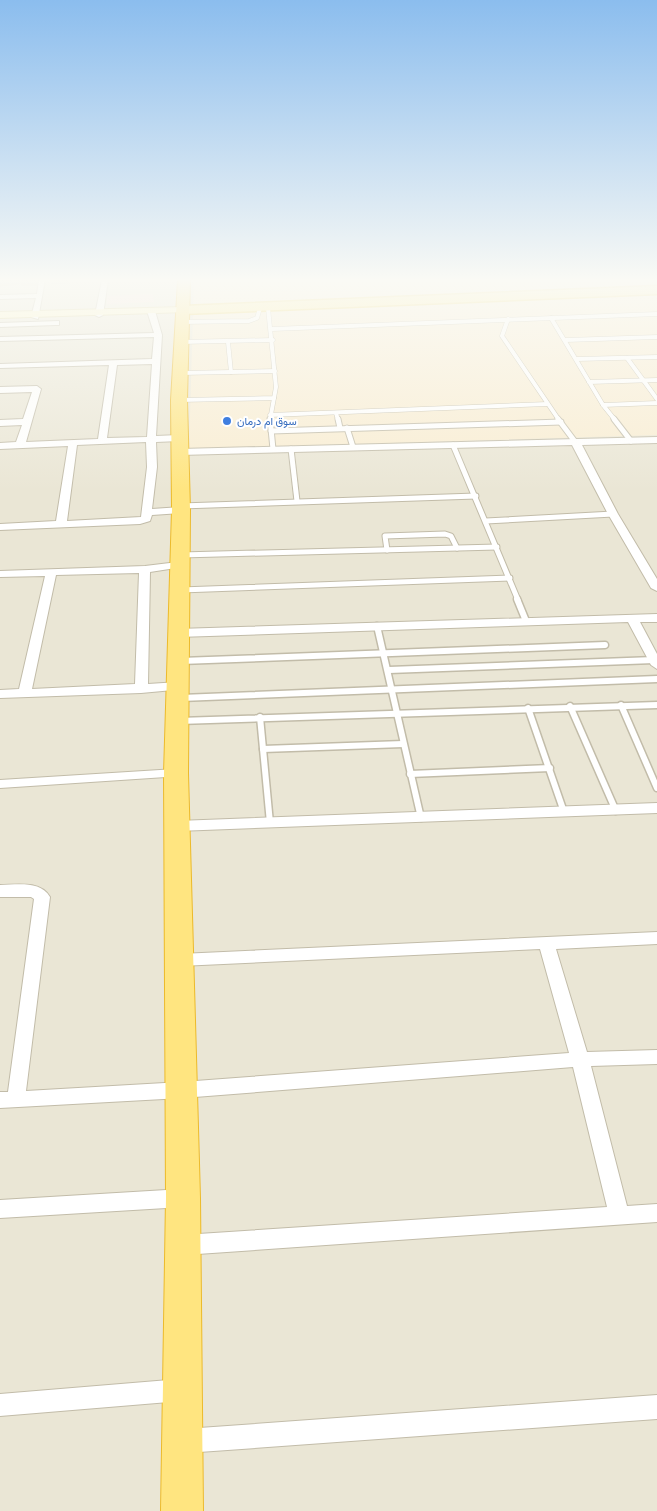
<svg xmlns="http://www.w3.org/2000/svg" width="657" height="1511" viewBox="0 0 657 1511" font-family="'Roboto Condensed',Vazirmatn,sans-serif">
  <rect width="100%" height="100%" fill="#f5f3e8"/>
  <rect fill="#eae6d5" x="0" y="280" width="657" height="1231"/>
  <polygon fill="#f9edd2" points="194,280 657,280 657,435 189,449"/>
  <polygon fill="#f7e1db" points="153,294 154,302 107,304 107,296"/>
  <g fill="#d8d0bc" stroke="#d4c9af">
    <polygon points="1,280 20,280 19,284 0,286"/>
    <polygon points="22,280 40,280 39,285 21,285"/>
    <polygon points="53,280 60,281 69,280 68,283 51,284"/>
  </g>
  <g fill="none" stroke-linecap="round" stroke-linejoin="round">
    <g stroke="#c2bca9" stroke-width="5">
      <g id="service-far2">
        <polyline points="551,318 603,405 615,420"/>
        <polyline points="508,319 502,336 559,420"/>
        <polyline points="181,322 249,321 257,318 260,308"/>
        <polyline points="272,329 657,314"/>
        <polyline points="566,340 657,337"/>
        <polyline points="181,342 273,340"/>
        <polyline points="228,342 231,372"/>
        <polyline points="627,358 657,399"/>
        <polyline points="577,359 657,357"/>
        <polyline points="181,373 275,371"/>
        <polyline points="589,382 657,380"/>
        <polyline points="179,400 274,398 276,387 268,308"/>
        <polyline points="603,405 657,403"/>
        <polyline points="336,413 338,420"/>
        <polyline points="270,415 547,404"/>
        <polyline points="270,420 274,398"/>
      </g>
    </g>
    <g stroke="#c2bca9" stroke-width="7">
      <g id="service-far1">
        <polyline points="270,419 273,449"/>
        <polyline points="338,419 340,428"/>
        <polyline points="558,419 576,443"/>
        <polyline points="614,419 631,441"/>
        <polyline points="347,428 353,447"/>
        <polyline points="271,431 561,422"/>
        <polyline points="453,445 518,600"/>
        <polyline points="291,449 297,501"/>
        <polyline points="181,506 476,496"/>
        <polyline points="486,521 613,514"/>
        <polyline points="387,550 385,536 445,534 451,536 457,548"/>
        <polyline points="181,555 497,547"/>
        <polyline points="181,590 510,578"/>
      </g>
    </g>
    <g stroke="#c2bca9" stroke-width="9">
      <g id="service">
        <polyline points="517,599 526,621"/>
        <polyline points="377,626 421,818"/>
        <polyline points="181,661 605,645"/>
        <polyline points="389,670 654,660"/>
        <polyline points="181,698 657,679"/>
        <polyline points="621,705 657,788"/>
        <polyline points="570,706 616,811"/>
        <polyline points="528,708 564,812"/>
        <polyline points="260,717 270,823"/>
        <polyline points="179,721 657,705"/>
        <polyline points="263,749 403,744"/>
        <polyline points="410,774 550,768"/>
      </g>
    </g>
    <g stroke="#c2bca9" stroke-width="2">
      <g id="minor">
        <polygon points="39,280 45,280 38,319 31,317 36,298 0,299 0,295 37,294"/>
        <polygon points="102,280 108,280 103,315 99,317 95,315"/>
        <path d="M151,309L155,311L162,335L156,436L179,435L184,438L179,441L156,442L157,467L152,509L181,507L186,510L181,513L152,515L150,521L140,524L0,530V524L56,521L68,446L0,449V443L16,442L22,425L0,426V420L23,419L32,392L0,393V387L37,386L41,389L26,442L98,439L109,365L0,368V364L152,359L154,337L0,341V337L154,333L147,311ZM152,364L147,437L107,438L117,365ZM146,442L147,467L141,517L67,521L77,445Z"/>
        <polygon points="59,321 59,325 56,325 0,327 0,323"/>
        <polygon points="657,437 657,443 582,445 618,514 657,579 657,591 651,588 608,514 572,445 180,455 175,452 180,449"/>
        <path d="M178,562L184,565L182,567L150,572L148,684L179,682L184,683L185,686L184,689L141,693L0,698V690L19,689L45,576L0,577V571L145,566ZM139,573L135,684L32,689L56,575Z"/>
        <polygon points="657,614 657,622 640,622 657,654 657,669 651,665 628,622 178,637 172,633 178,629"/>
        <polygon points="176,769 181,770 183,773 181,776 0,788 0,780"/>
        <polygon points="657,803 657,813 177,831 170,826 177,821"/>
        <path d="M0,885C16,885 40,880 50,897L26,1091L182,1082L569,1053L540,949L180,966L174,964L172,960L174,956L180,954L657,932V944L556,949L587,1052L657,1050V1064L591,1066L627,1206L657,1204V1222L183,1255L176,1252L173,1245L176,1238L183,1235L607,1207L573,1067L182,1098L0,1108V1092H8L34,899L31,897H0Z"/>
        <polygon points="183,1189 190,1192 193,1198 190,1204 183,1207 0,1218 0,1200"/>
        <polygon points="181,1379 189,1382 192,1390 189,1398 181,1401 0,1416 0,1394"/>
        <polygon points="657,1395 657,1419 185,1453 177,1449 173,1441 177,1433 185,1429"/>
      </g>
    </g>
    <g stroke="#dacf94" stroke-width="2">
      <polygon id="secondary" points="183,307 188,310 187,312 0,318 0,312"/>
    </g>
    <g stroke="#efd35c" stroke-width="3">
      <polygon id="primary" points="657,286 657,294 183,314 177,310 183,306"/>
    </g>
    <g stroke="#ecba2b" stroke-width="2">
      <polygon id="trunk" points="178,280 190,280 187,400 190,510 188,773 200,1198 203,1511 161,1511 166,1198 164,773 172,510 171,400"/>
    </g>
    <use href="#service-far2" stroke="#fff" stroke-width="4"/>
    <use href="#service-far1" stroke="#fff" stroke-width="5"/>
    <use href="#service" stroke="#fff" stroke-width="6"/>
    <use href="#minor" fill="#fff" fill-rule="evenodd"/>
    <use href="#secondary" fill="#fff8c8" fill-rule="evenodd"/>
    <use href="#primary" fill="#ffed97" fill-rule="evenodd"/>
    <use href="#trunk" fill="#ffe580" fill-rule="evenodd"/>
  </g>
  <linearGradient id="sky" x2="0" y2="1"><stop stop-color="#8bbdee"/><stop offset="0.57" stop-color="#fafaf5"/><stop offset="1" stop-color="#fafaf5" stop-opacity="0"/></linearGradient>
  <rect width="657" height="491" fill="url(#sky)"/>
  <circle fill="#3f7fe0" stroke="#fff" stroke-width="2" cx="227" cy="421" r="5"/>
  <g text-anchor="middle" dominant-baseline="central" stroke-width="4" stroke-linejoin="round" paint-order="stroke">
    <g font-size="11" fill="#366cbe" stroke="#fff" text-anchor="start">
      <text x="237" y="421">سوق ام درمان</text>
    </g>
  </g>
</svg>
